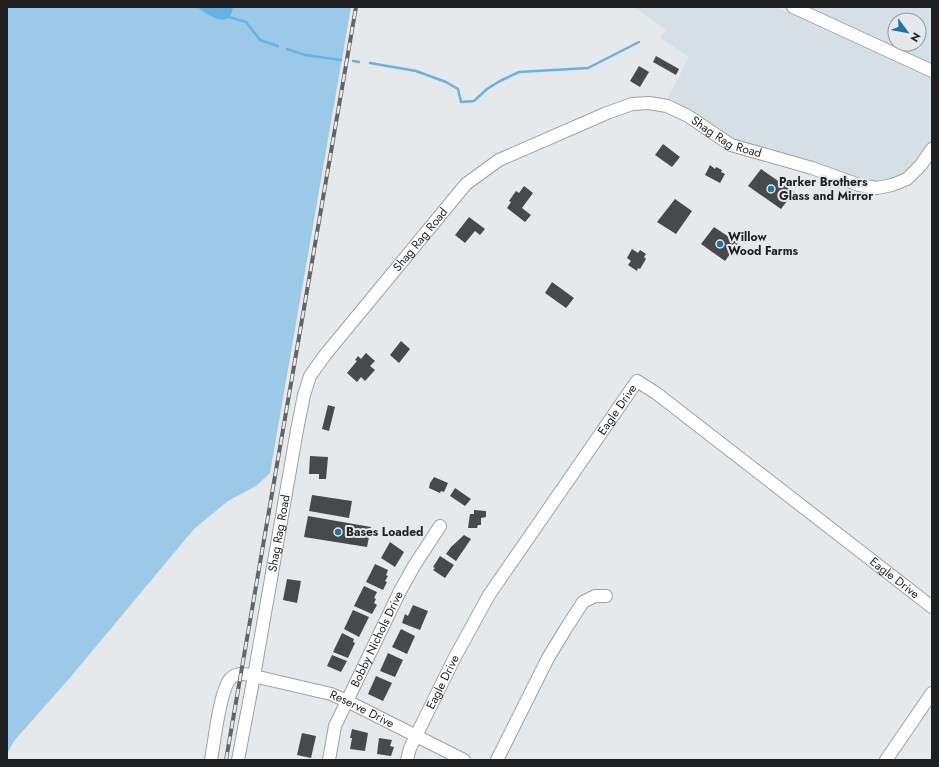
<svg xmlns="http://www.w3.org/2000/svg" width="939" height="767" viewBox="0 0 939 767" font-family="Jost,sans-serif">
  <rect width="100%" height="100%" fill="#e6e9ec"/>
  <g fill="#d5dfe6" fill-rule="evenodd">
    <polygon points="634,7 776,7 932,79 932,141 912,168 893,180 876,183 865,182 732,141 667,100 689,57 660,38 666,30"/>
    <path d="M803,7H932V67ZM895,20H919V44H895Z"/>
  </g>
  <polygon fill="#9dc9e8" points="7,7 351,7 270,473 256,486 228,501 194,529 68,680 14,741 7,754"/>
  <path fill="#67b2e4" d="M197,7H233C230,31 208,15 197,7Z"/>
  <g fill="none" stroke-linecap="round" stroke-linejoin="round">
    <g stroke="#67b2e4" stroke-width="2.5">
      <polyline points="229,17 246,22 260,40 278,46"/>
      <polyline points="287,49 305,55 341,60"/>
      <polyline points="353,61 359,62"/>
      <polyline points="370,63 416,71 446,82 458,89 461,102 474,101 487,89 500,81 519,72 588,68 639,42"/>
    </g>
  </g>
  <g fill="#474a4c">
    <polygon points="656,56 679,69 676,75 653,62"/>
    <polygon points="639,66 649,72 640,87 630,81"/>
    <polygon points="663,144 680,157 672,167 655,155"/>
    <polygon points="710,165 715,169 716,167 722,170 721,172 725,174 720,183 705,175"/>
    <polygon points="761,169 794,192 781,209 748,186"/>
    <polygon points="524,186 533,193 522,208 531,215 525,222 507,208 511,202 509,201 516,191 519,193"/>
    <polygon points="675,199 692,211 676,234 657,222"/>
    <polygon points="469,217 485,229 480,235 475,231 465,243 455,235"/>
    <polygon points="714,227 738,243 725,261 701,244"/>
    <polygon points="632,249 638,253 640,250 646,254 644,257 646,259 640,269 638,268 637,271 628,265 631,261 627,258"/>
    <polygon points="552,282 574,298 566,308 545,293"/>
    <polygon points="401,341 410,349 399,363 390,355"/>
    <polygon points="366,353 375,361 370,366 375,370 365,381 361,377 357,382 347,373 357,361 355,360 358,356 361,359"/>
    <polygon points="328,405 335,407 329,431 322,429"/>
    <polygon points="310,456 328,457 326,479 319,479 319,474 309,474"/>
    <polygon points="434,477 448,483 444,492 441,491 440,493 429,488 430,483"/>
    <polygon points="455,488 471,499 465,506 450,496"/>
    <polygon points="312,495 352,501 349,518 309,511"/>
    <polygon points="474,510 486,511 486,517 481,518 481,525 478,525 477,528 468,528 470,514 474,514"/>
    <polygon points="308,516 371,527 367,547 304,537"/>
    <polygon points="464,535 471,539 456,561 446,554 451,547"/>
    <polygon points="390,542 404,552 395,567 381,558"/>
    <polygon points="440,556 454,565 445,578 433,570 435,568 433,567"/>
    <polygon points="375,564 388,570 386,575 388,576 385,581 387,582 383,590 366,582"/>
    <polygon points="287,579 301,581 297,603 283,600"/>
    <polygon points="364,586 377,592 374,598 376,599 374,603 377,605 372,614 354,606"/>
    <polygon points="413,605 428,611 420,630 402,623 405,614 408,616"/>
    <polygon points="353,610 369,617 359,637 344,629"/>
    <polygon points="401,629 415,636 407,654 392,647"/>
    <polygon points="342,633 354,639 353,642 355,643 348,658 333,652"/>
    <polygon points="388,653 403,660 395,677 380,671"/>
    <polygon points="332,655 347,661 341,672 327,666"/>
    <polygon points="376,676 392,683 383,701 368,694"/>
    <polygon points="352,729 368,733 365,751 350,749 352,738 350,738"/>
    <polygon points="302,733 316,736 311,758 297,755"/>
    <polygon points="379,738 392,740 390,746 394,747 391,756 377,754"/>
  </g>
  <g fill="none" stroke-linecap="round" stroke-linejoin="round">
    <g stroke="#9da1a3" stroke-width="14">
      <g id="minor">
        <polyline points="793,7 932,71"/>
        <path id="s1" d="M211,760C214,744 220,688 231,678C238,672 246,674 254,676L297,430L304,395L310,376L325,355L466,184L499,160L607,113L632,104L649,103L667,106L688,116L731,145L812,168L859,185L877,188L892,185L907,179L921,165L932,149"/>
        <path id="s2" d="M238,760L254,676L331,694L347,701L464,760"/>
        <path id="s3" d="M329,760L335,726L400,591L414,566L440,526"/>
        <path id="s4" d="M407,760L410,748L455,657L489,595L637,381L656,393L932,607"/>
        <polyline points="497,760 548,658 565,630 583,602 595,596 606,596"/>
        <polyline points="886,760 932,693"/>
      </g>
    </g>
    <use href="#minor" stroke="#fff" stroke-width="12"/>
    <g stroke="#626466" stroke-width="4">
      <polyline id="rail" points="226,760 356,7"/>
    </g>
    <use href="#rail" stroke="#e6e9ec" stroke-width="2.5" stroke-dasharray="8" stroke-linecap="butt"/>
  </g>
  <g fill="#1f73a3" stroke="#e6e9ec" stroke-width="1.5">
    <circle cx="771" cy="189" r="4"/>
    <circle cx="720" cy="244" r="4"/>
    <circle cx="338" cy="532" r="4"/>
  </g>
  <g text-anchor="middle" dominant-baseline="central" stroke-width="4" stroke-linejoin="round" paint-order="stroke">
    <g font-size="12" fill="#1f2021" stroke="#e6e9ec">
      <text stroke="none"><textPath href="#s1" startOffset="950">Shag Rag Road</textPath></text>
      <text stroke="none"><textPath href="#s1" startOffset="590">Shag Rag Road</textPath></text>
      <text stroke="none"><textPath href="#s4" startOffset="410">Eagle Drive</textPath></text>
      <text stroke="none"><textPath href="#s1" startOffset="254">Shag Rag Road</textPath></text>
      <text stroke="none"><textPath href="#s4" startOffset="769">Eagle Drive</textPath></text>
      <text stroke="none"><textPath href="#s3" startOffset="131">Bobby Nichols Drive</textPath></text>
      <text stroke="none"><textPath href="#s4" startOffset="86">Eagle Drive</textPath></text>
      <text stroke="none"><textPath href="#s2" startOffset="199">Reserve Drive</textPath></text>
    </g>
    <g font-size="12" font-weight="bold" fill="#1f2021" stroke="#e6e9ec" text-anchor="start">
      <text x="779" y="182">Parker Brothers<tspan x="779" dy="14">Glass and Mirror</tspan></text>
      <text x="728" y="237">Willow<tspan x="728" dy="14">Wood Farms</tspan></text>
      <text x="346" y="532">Bases Loaded</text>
    </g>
  </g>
  <rect width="939" height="767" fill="none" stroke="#1f2021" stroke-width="16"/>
  <g transform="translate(907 32) rotate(122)"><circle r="19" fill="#e6e9ec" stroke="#96999b"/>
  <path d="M0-3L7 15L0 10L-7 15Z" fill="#1f73a3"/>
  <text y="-6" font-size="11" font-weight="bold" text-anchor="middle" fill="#1f2021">N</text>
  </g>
</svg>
